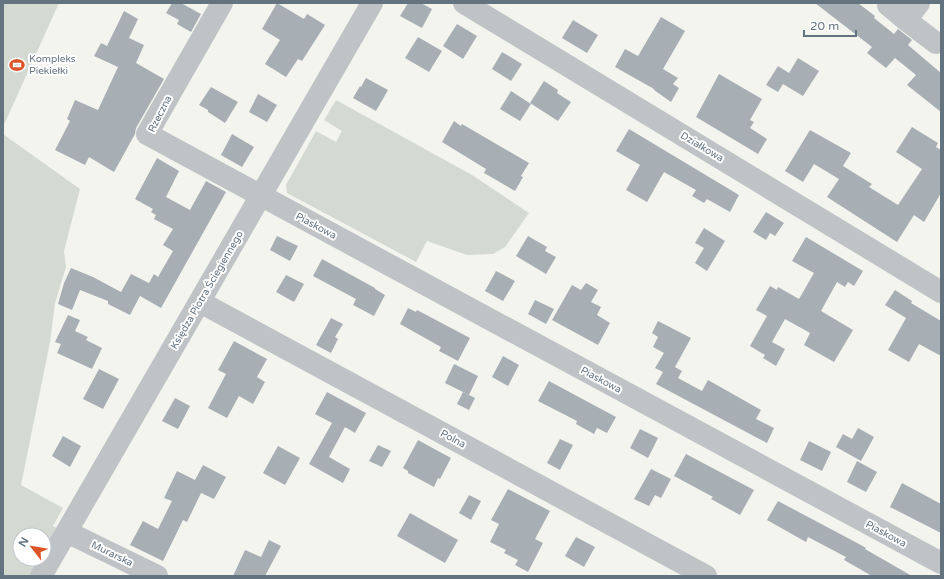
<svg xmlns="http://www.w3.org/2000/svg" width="944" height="579" viewBox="0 0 944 579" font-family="'Varela Round',sans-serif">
  <rect width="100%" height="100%" fill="#f4f4ef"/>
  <g fill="#d4dad1">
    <polygon points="3,3 59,3 3,127"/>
    <polygon points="336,100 472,175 529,213 505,247 493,254 467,255 427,241 416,262 287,193 286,185 316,131 336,142 342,131 324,120"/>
    <polygon points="3,134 80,189 64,251 66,267 55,303 50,342 21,485 63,508 53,526 58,529 44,554 44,535 20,535 20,559 41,559 32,576 3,576"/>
  </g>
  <g fill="#a7afb4">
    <polygon points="172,3 181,3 201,14 191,32 177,24 179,20 166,13"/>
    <polygon points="277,3 304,19 307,14 325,25 302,61 298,59 286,77 265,64 280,40 262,29"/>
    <polygon points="408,3 421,3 432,9 422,28 400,16"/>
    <polygon points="815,3 858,3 875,16 874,18 894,34 898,29 912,40 908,45 941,73 941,112 907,85 916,75 895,58 886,68 867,53 872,47"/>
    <polygon points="124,11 138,19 129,38 144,45 136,63 164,79 136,128 135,134 114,172 89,157 85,165 55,150 70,121 67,119 75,100 98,110 118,67 94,56 101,43 107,46"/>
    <polygon points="661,17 685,31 663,69 678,78 673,84 679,88 671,102 654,90 654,89 615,67 625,49 638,56"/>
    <polygon points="573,20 598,35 587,53 562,38"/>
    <polygon points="457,24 477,36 463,59 443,46"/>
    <polygon points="418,37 442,51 429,72 405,58"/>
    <polygon points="502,52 522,64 511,81 492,69"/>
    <polygon points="798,58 819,71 803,96 783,84 778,92 766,85 778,66 789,73"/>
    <polygon points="719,74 762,99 750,120 754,122 750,128 767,139 758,154 696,117"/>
    <polygon points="366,78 388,90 376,111 353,98 360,86 361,87"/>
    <polygon points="544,81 558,90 557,93 571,102 558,121 530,103"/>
    <polygon points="211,87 238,102 225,123 208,112 208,110 199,105"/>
    <polygon points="511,91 531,104 520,121 500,109"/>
    <polygon points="258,94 277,105 267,122 249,112"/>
    <polygon points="454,121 461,126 462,124 529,163 521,176 523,177 515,191 484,173 486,169 442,142"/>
    <polygon points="912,127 938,143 936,147 941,150 941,193 924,222 914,215 897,242 827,197 839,179 814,164 803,182 785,171 810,130 851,153 843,166 872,184 869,187 898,205 922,169 896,152"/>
    <polygon points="629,129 739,195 730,212 707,199 704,203 692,196 696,190 664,172 647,202 626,190 640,165 616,151"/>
    <polygon points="232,134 254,147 242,167 221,155"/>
    <polygon points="157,158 179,171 166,197 190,210 206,181 226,192 161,308 140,296 130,315 108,304 108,301 80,290 72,310 58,304 64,283 71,268 93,277 121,292 131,274 149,283 154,274 158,277 173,251 163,245 173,229 154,219 156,215 151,212 153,209 135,199"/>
    <polygon points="766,212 784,223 775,236 770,233 766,240 753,232"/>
    <polygon points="704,228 725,241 707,271 695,263 704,248 695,243"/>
    <polygon points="277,236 298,246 290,261 270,250"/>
    <polygon points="528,236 547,247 545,251 556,257 546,274 516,256"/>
    <polygon points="806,237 863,271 854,286 848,282 845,287 837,282 821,311 853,330 834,362 804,345 810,333 785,319 772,342 785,349 776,366 763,358 765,355 750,346 767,316 756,310 770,286 777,290 778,287 799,299 814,273 792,261"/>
    <polygon points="322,259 375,288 375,289 385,295 374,316 353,305 356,299 313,276"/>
    <polygon points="496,271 515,281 503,301 485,291"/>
    <polygon points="286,275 304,284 294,302 276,292"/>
    <polygon points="586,283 598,290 591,302 601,307 597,315 610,323 598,345 552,320 572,285 581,290"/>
    <polygon points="895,290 912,301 911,303 941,321 941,356 919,344 909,362 888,350 906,318 885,305"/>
    <polygon points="535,300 554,309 546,324 528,314"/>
    <polygon points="408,308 416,312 417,310 470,338 458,361 439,351 441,347 400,324"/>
    <polygon points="68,315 80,320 75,331 88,337 86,340 102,348 92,369 57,353 61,344 55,342"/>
    <polygon points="331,318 343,324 335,337 338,339 331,353 316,345"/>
    <polygon points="658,321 691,338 675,367 682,371 678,378 702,391 708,380 761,410 756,419 774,428 767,443 656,384 663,372 655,368 664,353 653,347 658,337 652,333"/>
    <polygon points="234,341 267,359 257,377 265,382 253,404 239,396 227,418 208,408 226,374 218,370"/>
    <polygon points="503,356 519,365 508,386 492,377"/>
    <polygon points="454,364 478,376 469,395 445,383"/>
    <polygon points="99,369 119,379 103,409 83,399"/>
    <polygon points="549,381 616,417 607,433 597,428 594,434 576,424 577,421 538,401"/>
    <polygon points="327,392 366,413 355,433 345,427 329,457 350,469 343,483 309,464 332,423 315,414"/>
    <polygon points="463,392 475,398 469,410 457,404"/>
    <polygon points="175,398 190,406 178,429 162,421"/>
    <polygon points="858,428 874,437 861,461 836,447 843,434 852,439"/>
    <polygon points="640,429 658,438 648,458 630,448"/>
    <polygon points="63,436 81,446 70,467 52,456"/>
    <polygon points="560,439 573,445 560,470 547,463"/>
    <polygon points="418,440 451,458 440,479 438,478 434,487 408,473 408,471 403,468"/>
    <polygon points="809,441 831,452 822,471 800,460"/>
    <polygon points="378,445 391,451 382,467 369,461"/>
    <polygon points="278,446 300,458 285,485 263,473"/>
    <polygon points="686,454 754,490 740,515 711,499 713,497 674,476"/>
    <polygon points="857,461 877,472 866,492 847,482"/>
    <polygon points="203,465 226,477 214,499 201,493 187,522 183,520 163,561 130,545 143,521 158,529 172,501 164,498 177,471 195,480"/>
    <polygon points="651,469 671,479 661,498 655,495 649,506 634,499"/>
    <polygon points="902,483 941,504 941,533 890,507"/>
    <polygon points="508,489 550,511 535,539 543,543 528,572 515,565 518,560 504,553 506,550 490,542 499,524 491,520"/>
    <polygon points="469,495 481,501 471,520 459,513"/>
    <polygon points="778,501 859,544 866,548 865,549 912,576 872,576 844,560 846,557 808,537 806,542 767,520"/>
    <polygon points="410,513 458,540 445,563 397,536"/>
    <polygon points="576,537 595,547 584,567 565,556"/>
    <polygon points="269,540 281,546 265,576 233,576 245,550 261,557"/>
  </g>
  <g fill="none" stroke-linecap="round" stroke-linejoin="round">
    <g stroke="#bfc3c6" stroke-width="22">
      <polyline points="222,3 147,134 941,563"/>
      <polyline points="464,3 941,292"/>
      <polyline points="888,5 906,20 919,3"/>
      <polyline points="906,20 936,43"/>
      <polyline points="200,302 706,576"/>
      <polyline points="67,532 157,576"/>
      <polyline points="41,576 372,3"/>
    </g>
  </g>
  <defs>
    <g id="stadium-bare" transform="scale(1.2)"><path d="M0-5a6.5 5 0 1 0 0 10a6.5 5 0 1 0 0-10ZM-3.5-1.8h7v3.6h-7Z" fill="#dd5526" stroke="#fff" stroke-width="2.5" paint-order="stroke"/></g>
  </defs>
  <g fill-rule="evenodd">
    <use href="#stadium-bare" x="17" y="65"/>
  </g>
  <g text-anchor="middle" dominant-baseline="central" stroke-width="4" stroke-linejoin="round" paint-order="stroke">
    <g font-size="10" fill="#637380" stroke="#fff" text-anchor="start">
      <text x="29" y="59">Kompleks<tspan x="29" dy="12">Piekiełki</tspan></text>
    </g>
    <g font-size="10" fill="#637380" stroke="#fff">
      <text transform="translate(160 114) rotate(-63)">Rzeczna</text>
      <text transform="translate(702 147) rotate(31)">Działkowa</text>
      <text transform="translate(316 226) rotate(28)">Piaskowa</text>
      <text transform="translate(207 290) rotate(-60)">Księdza Piotra Ściegiennego</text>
      <text transform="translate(601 380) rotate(28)">Piaskowa</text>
      <text transform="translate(453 439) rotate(28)">Polna</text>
      <text transform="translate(886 534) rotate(28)">Piaskowa</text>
      <text transform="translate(112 554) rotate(26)">Murarska</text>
    </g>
  </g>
  <rect width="944" height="579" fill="none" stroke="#637380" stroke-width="8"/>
  <g transform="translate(32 547) rotate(301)"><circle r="19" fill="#ffffff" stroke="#c1c7cc"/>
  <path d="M0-3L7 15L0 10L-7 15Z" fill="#dd5526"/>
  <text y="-6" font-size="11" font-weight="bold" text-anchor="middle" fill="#637380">N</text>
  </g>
  <path d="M804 30v6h52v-6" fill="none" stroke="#637380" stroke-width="2"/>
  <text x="810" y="30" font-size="12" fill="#637380" stroke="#ffffff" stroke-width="3" paint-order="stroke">20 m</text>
</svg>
